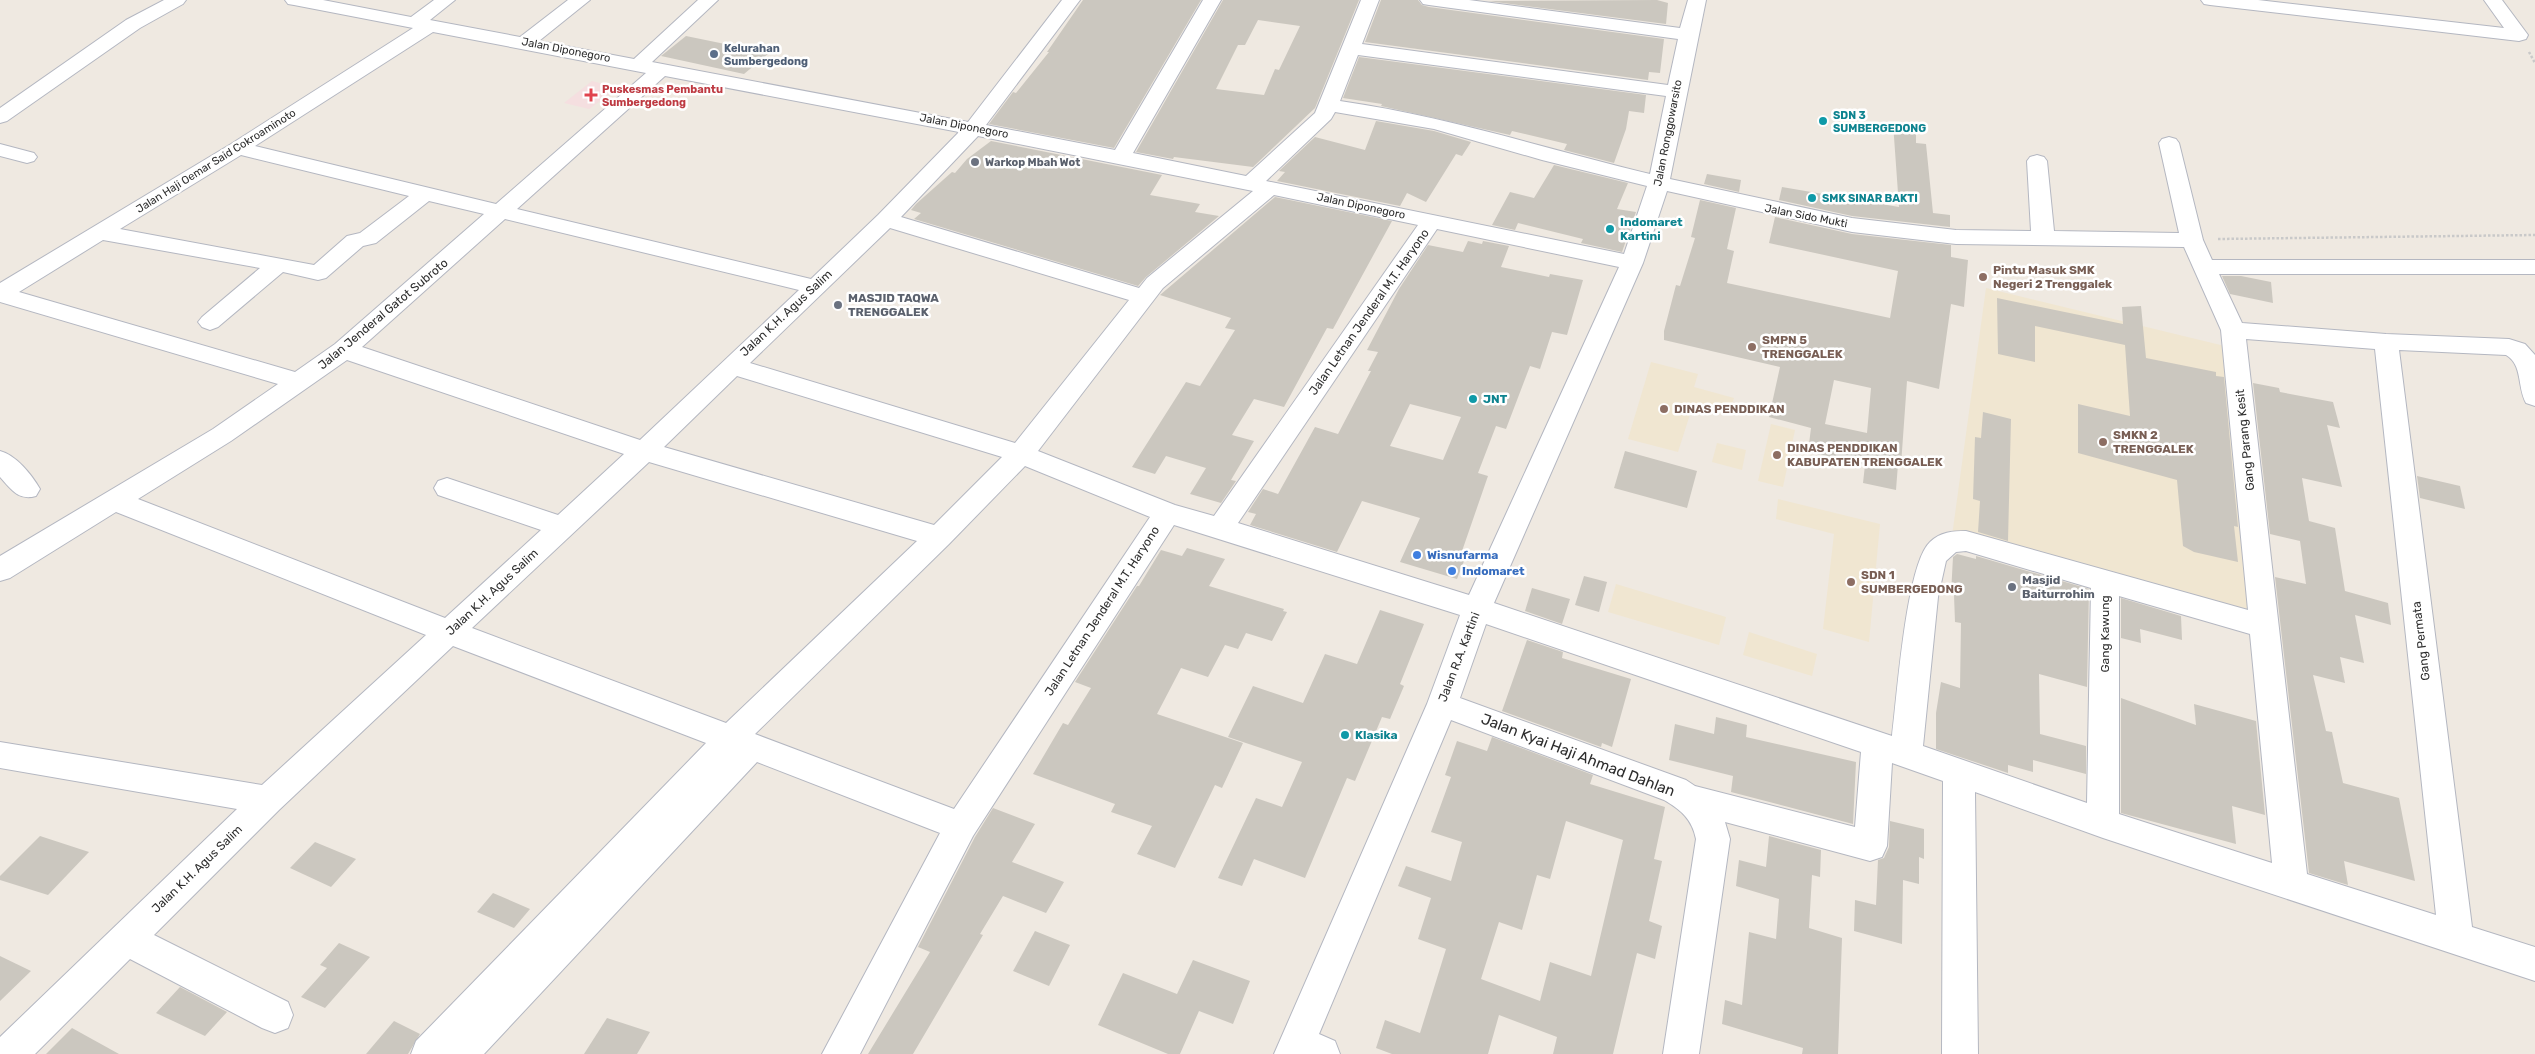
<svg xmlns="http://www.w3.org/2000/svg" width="2535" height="1054" viewBox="0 0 2535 1054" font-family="Rubik,sans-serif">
  <rect width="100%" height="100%" fill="#efe9e1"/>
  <g fill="#f0e6d1">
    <polygon points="1986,288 2233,348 2254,618 1952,536"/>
    <polygon points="1651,362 1698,374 1694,387 1734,398 1729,414 1693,405 1678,452 1628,439"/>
    <polygon points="1771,424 1795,430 1783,487 1758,481"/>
    <polygon points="1717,443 1746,450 1742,470 1712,462"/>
    <polygon points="1778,499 1880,524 1869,642 1823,629 1834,534 1776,519"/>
    <polygon points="1616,584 1726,617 1719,645 1608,612"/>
    <polygon points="1749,632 1817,654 1812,676 1743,655"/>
  </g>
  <polygon fill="#f5dfe0" points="592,81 618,88 589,109 564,103"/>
  <g fill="#cbc7bf" fill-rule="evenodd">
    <polygon points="1083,0 1201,0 1114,148 989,124 1013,92 1016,93 1049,52 1047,52"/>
    <path d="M1223,0H1359L1315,108L1253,167L1174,157L1173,159L1136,152ZM1258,20L1300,26L1279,70L1275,69L1264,95L1216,89L1238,45H1245Z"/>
    <polygon points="1381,0 1418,0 1422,5 1429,7 1664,39 1660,73 1649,72 1648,80 1365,42"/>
    <polygon points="1657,0 1668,3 1666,24 1488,1"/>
    <polygon points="686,36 769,53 744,74 661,56"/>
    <polygon points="1359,57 1646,95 1644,113 1629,111 1626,129 1614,163 1564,150 1567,144 1512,131 1510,135 1381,106 1382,104 1343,98"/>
    <polygon points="1376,121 1434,131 1471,142 1462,156 1456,154 1426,202 1407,193 1400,206 1277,181 1285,172 1279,171 1315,137 1365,150"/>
    <polygon points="1893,123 1916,127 1916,143 1926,144 1933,213 1950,215 1950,227 1852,216 1779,200 1782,187 1899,207"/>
    <polygon points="991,141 1162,175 1150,195 1200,204 1195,212 1219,216 1146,277 1138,286 914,219 921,213 911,210 916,204 952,172 955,173 967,159"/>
    <polygon points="1554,165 1628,183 1617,209 1636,212 1622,252 1581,243 1583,239 1518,223 1515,230 1492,225 1510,192 1534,198"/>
    <polygon points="1707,174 1741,180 1739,192 1704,184"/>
    <polygon points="1275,197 1392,221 1333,329 1327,328 1284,407 1254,399 1232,435 1254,441 1231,480 1236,481 1221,503 1190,494 1206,468 1166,456 1155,474 1132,467 1186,382 1200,386 1235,330 1225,328 1231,318 1160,295"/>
    <path d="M1700,200L1736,208L1727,249L1734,251L1727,283L1890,318L1898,271L1769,243L1775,217L1852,234L1951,245V257L1968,260L1964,307L1951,304L1939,389L1907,381L1901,465L1898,464L1896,490L1863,483L1865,465L1808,452L1811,428L1769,417L1780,367L1664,340V331L1676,285L1680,286L1695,238L1691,237ZM1834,380L1871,388L1867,433L1825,424Z"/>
    <path d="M1468,241L1482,244L1483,241L1509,246L1501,267L1549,277L1550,274L1583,280L1567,335L1552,332L1540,369L1530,366L1506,429L1496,426L1478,473L1488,476L1461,554L1466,556L1457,579L1400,562L1420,518L1362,501L1337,552L1250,525L1256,514L1248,512L1263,489L1278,494L1315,427L1338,434L1371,371H1368L1378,352L1367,350L1399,289L1428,245L1463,252ZM1410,404L1461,417L1443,460L1390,446Z"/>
    <polygon points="2222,276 2241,276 2271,282 2273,303 2230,294"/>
    <polygon points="1997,298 2123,324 2122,307 2141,306 2146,358 2216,372 2216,376 2224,377 2238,527 2234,526 2238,562 2194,552 2183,546 2177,480 2078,453 2078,404 2130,416 2125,345 2035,326 2035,362 1998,354"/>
    <polygon points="2253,383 2279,388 2280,392 2333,402 2340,428 2327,425 2342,487 2302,478 2309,521 2335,528 2345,591 2388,603 2391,625 2355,615 2364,663 2340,657 2345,683 2313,675 2326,731 2332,732 2343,783 2399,798 2415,881 2344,861 2348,885 2309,873 2275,577 2306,584 2300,541 2270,534"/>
    <polygon points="1983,412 2011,419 2008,541 1978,532 1980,501 1973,499 1975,437 1981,438"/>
    <polygon points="1625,451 1697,471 1687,508 1614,488"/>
    <polygon points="2417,476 2460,486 2465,509 2420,498"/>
    <polygon points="1187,548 1225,559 1209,586 1284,609 1283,611 1287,612 1272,641 1246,633 1238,649 1225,645 1208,677 1181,668 1157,714 1243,743 1222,788 1215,785 1175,868 1137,854 1152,826 1111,812 1115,804 1033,774 1063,723 1068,725 1091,688 1075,682 1137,586 1139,586 1161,550 1182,556"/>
    <polygon points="1957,554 1976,559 1976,556 2089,589 2087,687 2039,674 2040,734 2086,746 2086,774 2033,760 2033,772 2008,765 2008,773 1936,749 1936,713 1941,682 1960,688 1961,623 1955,622 1954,595 1951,594 1953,557"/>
    <polygon points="1584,576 1607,582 1599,612 1575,605"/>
    <polygon points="1532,588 1570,599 1562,624 1525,611"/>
    <polygon points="2121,598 2181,616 2182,640 2140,629 2141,643 2121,638"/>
    <polygon points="1380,610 1424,624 1400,684 1404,686 1390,719 1382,717 1355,781 1347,778 1305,878 1254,859 1242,886 1218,878 1256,798 1282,807 1302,762 1228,737 1253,686 1303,703 1325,654 1357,664"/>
    <polygon points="1527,640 1563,652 1562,658 1631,679 1612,747 1602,743 1601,747 1502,711"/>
    <polygon points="2121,698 2196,725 2194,704 2256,721 2265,815 2232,806 2236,844 2121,813"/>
    <polygon points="1716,717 1747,725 1746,737 1856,762 1853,824 1731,792 1733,776 1669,760 1675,724 1714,734"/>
    <path d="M1492,737L1593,775L1590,784L1665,807L1654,859L1662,861L1649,921L1662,926L1655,959L1637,953L1613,1054H1553L1557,1037L1499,1015L1488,1054H1392L1376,1048L1385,1020L1420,1033L1446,949L1418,939L1431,898L1398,886L1406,866L1451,881L1462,842L1431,832L1451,777L1445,775L1457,741L1487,751ZM1566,821L1623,840L1591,976L1550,962L1540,1001L1481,979L1499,922L1522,930L1537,875L1550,879Z"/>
    <polygon points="993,808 1035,824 1012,862 1064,882 1046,913 1003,896 980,934 983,935 913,1054 868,1054 930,952 918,947 975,837"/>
    <polygon points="1890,821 1924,829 1924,859 1919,857 1919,884 1903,880 1902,944 1854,931 1855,900 1876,905 1878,860 1884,858 1889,847"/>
    <polygon points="40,836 89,852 48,895 0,880 0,876"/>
    <polygon points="1769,836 1821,850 1820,877 1812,875 1809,928 1842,938 1838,1054 1802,1054 1803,1048 1722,1024 1725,1000 1742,1005 1749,932 1776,939 1779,899 1736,886 1739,860 1766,867"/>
    <polygon points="315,842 356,859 331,887 290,868"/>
    <polygon points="493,893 530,909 514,928 477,912"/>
    <polygon points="1035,931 1070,945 1049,986 1013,971"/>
    <polygon points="339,943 370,957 325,1008 301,997 327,968 320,965"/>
    <polygon points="0,956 31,971 0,1001"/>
    <polygon points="1193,960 1250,981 1233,1024 1199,1011 1180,1054 1168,1054 1098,1025 1123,973 1177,994"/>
    <polygon points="180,987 227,1012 205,1036 156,1013"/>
    <polygon points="607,1018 650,1032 637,1054 584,1054"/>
    <polygon points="394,1021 420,1034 408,1054 366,1054"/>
    <polygon points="72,1028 119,1054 46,1054"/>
  </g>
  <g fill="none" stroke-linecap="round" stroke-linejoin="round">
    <g stroke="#b4b7c1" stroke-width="2">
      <g id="minor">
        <polygon points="164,0 186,0 183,4 140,28 7,121 0,123 0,108 126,20"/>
        <path d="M285,0H323L411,17L434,0H455L430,20L520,37L568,0H590L539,41L634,59L698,0H718L652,62L968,122L1062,0H1080L986,125L1115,150L1203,0H1221L1133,153L1246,176L1315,113L1361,0H1379L1362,44L1668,85L1678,39L1429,5L1423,4L1420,0H1469L1680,28L1688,0H1706L1670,179L1852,218L1956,230L2031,231L2027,161L2030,157L2037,155L2044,157L2047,161L2054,231L2179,233L2159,143L2162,139L2169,137L2176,139L2179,143L2203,240L2212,260H2535V274H2219L2242,323L2386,334L2509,339L2525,344L2535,355V406L2526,403C2517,387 2523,365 2506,355L2399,350L2472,927L2535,947V981L2103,838L1975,792L1978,1054H1942L1943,781L1892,763L1887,846L1882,857L1870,861L1725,822L1730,839L1699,1054H1663L1696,839C1692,819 1681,810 1664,800L1451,720L1319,1034L1335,1041L1340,1054H1274L1427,704L1460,615L1174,525L973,836L860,1054H822L940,833L757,762L484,1054H411L416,1041L706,743L453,646L279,810L154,935L288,1002L293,1015L288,1028L275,1033L262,1028L130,959L35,1054H0V1037L237,809L0,768V742L262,785L426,635L116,512L10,578L0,581V556L213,429L278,384L0,302V283L231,144L413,28L294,5L288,4ZM433,32L646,73L496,204L255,146ZM1358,55L1666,96L1650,174C1547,149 1445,116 1340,101ZM665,76L959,132L878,215L811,279L517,209ZM1335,112L1434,129L1542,160L1647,186L1624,254L1266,181L1331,119ZM978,136L1253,191L1147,278L1139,288L901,217ZM241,155L409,196L360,233L347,236L314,265L120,229ZM1667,191L1852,232L1956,244L2184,247L2221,330L2248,610L1966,531C1953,531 1940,532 1930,542C1906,564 1897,698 1892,736L1494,603L1643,263ZM1274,195L1418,225L1214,516L1175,505L1038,451L1163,288ZM429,201L484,214L335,344L295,372L19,292L103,240L260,268L202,317L198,322L202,327L210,330L218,327L283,272L318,280L326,278L363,246L376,243ZM505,219L799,290L640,440L362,347ZM890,228L1129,300L1015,443L750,363ZM1437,229L1619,267L1469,595L1238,523ZM2246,339L2375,349L2436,915L2307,874ZM347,360L624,454L558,515L447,478L438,481L434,488L438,495L541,530L445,618L138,499L231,441ZM737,376L1002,457L934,525L664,447ZM649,462L917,541L726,723L472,628ZM1025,466L1150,517L954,809L755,734L949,544ZM1966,551L2091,588L2087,803L1923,746L1938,597L1946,561L1956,552ZM2119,596L2250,634L2272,863L2119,814ZM1486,624L1861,752L1855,827L1695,786L1686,780L1460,698Z"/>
        <polygon points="2201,0 2258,0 2504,28 2484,0 2502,0 2528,35 2526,39 2519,41 2210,5 2204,4"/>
        <polygon points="0,144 34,153 37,157 34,161 27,163 0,156"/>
        <path d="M0,451C16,455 32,475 40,489L36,496C18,501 11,489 0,477Z"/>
      </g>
    </g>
    <g stroke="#c9c9c9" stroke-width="2.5" stroke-dasharray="2.5 2" stroke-linecap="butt">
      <polyline points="2529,52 2535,63"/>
      <polyline points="2218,239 2535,235"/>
    </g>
    <use href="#minor" fill="#fff" fill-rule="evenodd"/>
  </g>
  <circle fill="#5c6f8a" stroke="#fff" stroke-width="2" cx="714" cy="54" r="5"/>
  <path fill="#e0444e" stroke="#fff" stroke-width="2" d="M588.5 87.5h5v5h5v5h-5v5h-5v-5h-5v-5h5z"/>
  <g fill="#0f9aa8" stroke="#fff" stroke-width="2">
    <circle cx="1823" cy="121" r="5"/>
    <circle cx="1812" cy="198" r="5"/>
    <circle cx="1610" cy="229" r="5"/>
    <circle cx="1473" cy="399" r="5"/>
    <circle cx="1345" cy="735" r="5"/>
  </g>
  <g fill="#6b7280" stroke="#fff" stroke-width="2">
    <circle cx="975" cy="162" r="5"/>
    <circle cx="838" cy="305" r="5"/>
    <circle cx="2012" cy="587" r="5"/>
  </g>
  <g fill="#8d6e63" stroke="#fff" stroke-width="2">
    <circle cx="1983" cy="277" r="5"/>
    <circle cx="1752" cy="347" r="5"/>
    <circle cx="1664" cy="409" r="5"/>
    <circle cx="2103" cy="442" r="5"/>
    <circle cx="1777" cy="455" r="5"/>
    <circle cx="1851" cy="582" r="5"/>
  </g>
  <g fill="#3f7fe0" stroke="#fff" stroke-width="2">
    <circle cx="1417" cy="555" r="5"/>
    <circle cx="1452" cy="571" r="5"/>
  </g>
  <g text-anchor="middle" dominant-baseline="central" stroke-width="5" stroke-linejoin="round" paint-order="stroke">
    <g font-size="11" font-weight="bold" fill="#4e5e75" stroke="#fff" text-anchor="start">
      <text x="724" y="48">Kelurahan<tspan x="724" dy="13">Sumbergedong</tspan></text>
    </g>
    <g font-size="11" fill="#2e2e2e" stroke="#fff">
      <text transform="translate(566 50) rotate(11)">Jalan Diponegoro</text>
      <text transform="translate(964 126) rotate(11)">Jalan Diponegoro</text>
      <text transform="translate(1668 133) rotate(-79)">Jalan Ronggowarsito</text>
      <text transform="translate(216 161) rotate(-32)">Jalan Haji Oemar Said Cokroaminoto</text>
      <text transform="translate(1361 206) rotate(12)">Jalan Diponegoro</text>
      <text transform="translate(1806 216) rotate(11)">Jalan Sido Mukti</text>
    </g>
    <g font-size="11" font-weight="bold" fill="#be3a42" stroke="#fff" text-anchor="start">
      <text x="602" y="89">Puskesmas Pembantu<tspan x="602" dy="13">Sumbergedong</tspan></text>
    </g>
    <g font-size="11" font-weight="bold" fill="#0d838f" stroke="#fff" text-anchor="start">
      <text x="1833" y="115">SDN 3<tspan x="1833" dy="13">SUMBERGEDONG</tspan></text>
      <text x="1822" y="198">SMK SINAR BAKTI</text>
    </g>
    <g font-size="11" font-weight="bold" fill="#5b616d" stroke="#fff" text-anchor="start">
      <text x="985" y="162">Warkop Mbah Wot</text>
    </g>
    <g font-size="12" font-weight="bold" fill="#0d838f" stroke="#fff" text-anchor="start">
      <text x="1620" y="222">Indomaret<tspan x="1620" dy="14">Kartini</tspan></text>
      <text x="1483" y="399">JNT</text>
      <text x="1355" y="735">Klasika</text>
    </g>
    <g font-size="12" font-weight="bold" fill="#785e54" stroke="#fff" text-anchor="start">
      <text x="1993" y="270">Pintu Masuk SMK<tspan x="1993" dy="14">Negeri 2 Trenggalek</tspan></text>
      <text x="1762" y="340">SMPN 5<tspan x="1762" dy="14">TRENGGALEK</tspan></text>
      <text x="1674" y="409">DINAS PENDDIKAN</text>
      <text x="2113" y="435">SMKN 2<tspan x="2113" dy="14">TRENGGALEK</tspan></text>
      <text x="1787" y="448">DINAS PENDDIKAN<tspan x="1787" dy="14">KABUPATEN TRENGGALEK</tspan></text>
      <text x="1861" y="575">SDN 1<tspan x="1861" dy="14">SUMBERGEDONG</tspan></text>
    </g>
    <g font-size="12" font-weight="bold" fill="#5b616d" stroke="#fff" text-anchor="start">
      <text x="848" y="298">MASJID TAQWA<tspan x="848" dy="14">TRENGGALEK</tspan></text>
      <text x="2022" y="580">Masjid<tspan x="2022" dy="14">Baiturrohim</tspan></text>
    </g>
    <g font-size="12" fill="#2e2e2e" stroke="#fff">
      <text transform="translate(1369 312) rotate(-55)">Jalan Letnan Jenderal M.T. Haryono</text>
      <text transform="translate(786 313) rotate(-43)">Jalan K.H. Agus Salim</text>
      <text transform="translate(383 314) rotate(-40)">Jalan Jenderal Gatot Subroto</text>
      <text transform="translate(2245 440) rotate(-96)">Gang Parang Kesit</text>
      <text transform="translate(492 592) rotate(-43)">Jalan K.H. Agus Salim</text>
      <text transform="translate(1102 611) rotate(-57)">Jalan Letnan Jenderal M.T. Haryono</text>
      <text transform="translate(2105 634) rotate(-90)">Gang Kawung</text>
      <text transform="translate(2421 641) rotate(-97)">Gang Permata</text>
      <text transform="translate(1459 657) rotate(-69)">Jalan R.A. Kartini</text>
      <text transform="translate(197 869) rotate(-44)">Jalan K.H. Agus Salim</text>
    </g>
    <g font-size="12" font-weight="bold" fill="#366cbe" stroke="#fff" text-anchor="start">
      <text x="1427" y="555">Wisnufarma</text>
      <text x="1462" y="571">Indomaret</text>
    </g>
    <g font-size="15" fill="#2e2e2e" stroke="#fff">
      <text transform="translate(1578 755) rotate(21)">Jalan Kyai Haji Ahmad Dahlan</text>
    </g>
  </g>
</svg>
